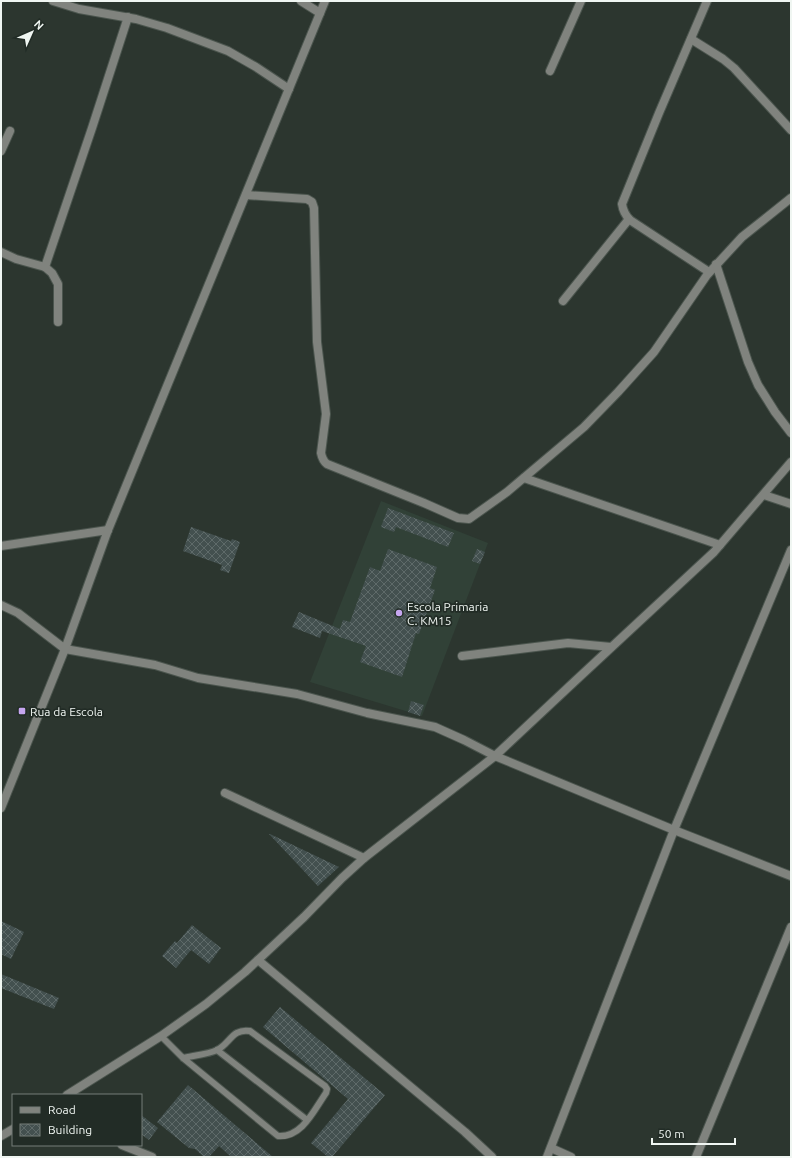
<svg xmlns="http://www.w3.org/2000/svg" width="792" height="1158" viewBox="0 0 792 1158" font-family="Ubuntu,sans-serif">
  <defs>
    <pattern id="building-cross-hatch" width="8" height="8" patternUnits="userSpaceOnUse"><rect width="8" height="8" fill="#43504f"/><path d="M0 0l8 8M0 8l8-8" fill="none" stroke="#5e6a69"/></pattern>
  </defs>
  <rect width="100%" height="100%" fill="#2c362f"/>
  <polygon fill="#314137" points="381,501 488,543 422,716 310,682"/>
  <g fill="url(#building-cross-hatch)">
    <polygon points="388,508 454,533 448,547 396,527 394,532 381,527"/>
    <polygon points="191,527 231,541 232,539 240,542 229,573 220,570 222,565 183,551"/>
    <polygon points="388,549 437,567 430,588 435,590 419,634 416,633 402,677 360,662 366,646 322,631 320,638 292,627 299,612 340,629 343,620 350,622 370,567 380,571"/>
    <polygon points="477,549 485,552 480,564 472,561"/>
    <polygon points="411,701 424,705 420,716 408,712"/>
    <polygon points="269,834 270,834 339,867 318,886"/>
    <polygon points="1,921 24,932 11,959 1,954"/>
    <polygon points="192,925 221,948 209,964 191,950 176,968 162,956 175,941 177,943"/>
    <polygon points="1,974 59,998 54,1009 1,988"/>
    <polygon points="280,1007 385,1095 332,1157 328,1157 311,1143 348,1099 263,1027"/>
    <polygon points="188,1085 273,1157 231,1157 219,1146 209,1157 204,1157 195,1149 189,1148 157,1122"/>
    <polygon points="141,1115 158,1128 149,1140 141,1134"/>
  </g>
  <g fill="none" stroke-linecap="round" stroke-linejoin="round">
    <g stroke="#4b554e" stroke-width="8">
      <g id="service">
        <path d="M161,1036L183,1058L278,1136C302,1138 314,1110 326,1093L327,1089L325,1086L250,1031C232,1028 230,1044 217,1050C210,1054 191,1056 183,1058"/>
        <polyline points="217,1050 307,1120"/>
      </g>
    </g>
    <g stroke="#4b554e" stroke-width="10">
      <g id="minor">
        <polyline points="53,1 79,9 136,19 167,28 228,51 256,67 289,89"/>
        <polyline points="301,1 320,13"/>
        <path d="M707,1L659,113L622,204C623,211 625,215 630,220L709,272"/>
        <polyline points="691,39 723,59 734,68 791,130"/>
        <polyline points="550,71 581,1"/>
        <polyline points="1,151 10,131"/>
        <path d="M246,195L307,199L312,202L314,208L317,342L326,414L321,453C322,458 323,461 327,464L424,503L458,518L469,519L507,492L584,427L618,392L654,352L707,275L742,237L791,198"/>
        <polyline points="1,252 16,259 45,267 52,273 58,284 58,322"/>
        <polyline points="716,264 748,362 758,385 775,412 791,433"/>
        <polyline points="45,267 92,128 128,17"/>
        <polyline points="563,301 629,219"/>
        <polyline points="524,478 720,545"/>
        <polyline points="764,495 791,504"/>
        <polyline points="1,546 108,530"/>
        <polyline points="65,649 155,665 198,678 297,694 367,713 435,727 464,740 495,756 674,830 791,876"/>
        <polyline points="462,656 568,643 611,647"/>
        <polyline points="225,793 364,858"/>
        <polyline points="258,960 465,1132 492,1157"/>
        <polyline points="122,1145 152,1157"/>
        <polyline points="551,1148 571,1157"/>
        <polyline points="547,1157 674,830 791,550"/>
        <polyline points="696,1157 791,927"/>
      </g>
    </g>
    <g stroke="#4b554e" stroke-width="10">
      <g id="tertiary">
        <polyline points="1,605 18,613 65,649"/>
        <polyline points="1,808 65,649 108,530 325,1"/>
        <polyline points="67,1095 161,1036 206,1004 245,972 304,917 342,878 364,858 495,756 574,682 714,552 791,462"/>
        <polyline points="1,1136 13,1129"/>
      </g>
    </g>
    <use href="#service" stroke="#80837e" stroke-width="6"/>
    <use href="#minor" stroke="#80837e" stroke-width="8"/>
    <use href="#tertiary" stroke="#80837e" stroke-width="8"/>
  </g>
  <g fill="#c6a6f0" stroke="#222c26" stroke-width="1.5">
    <circle cx="399" cy="613" r="4"/>
    <rect x="18" y="707" width="8" height="8" rx="2"/>
  </g>
  <g text-anchor="middle" dominant-baseline="central" stroke-width="3.5" stroke-linejoin="round" paint-order="stroke">
    <g font-size="12" fill="#f0f6f2" stroke="#222c26" text-anchor="start">
      <text x="407" y="606">Escola Primaria<tspan x="407" dy="14">C. KM15</tspan></text>
      <text x="30" y="711">Rua da Escola</text>
    </g>
  </g>
  <rect width="792" height="1158" fill="none" stroke="#f0f6f2" stroke-width="4"/>
  <rect x="12" y="1094" width="130" height="52" fill="#222c26" stroke="#747d78"/>
  <rect x="20" y="1107" width="20" height="6" fill="#80837e" stroke="#747d78"/>
  <text x="48" y="1114" font-size="12" fill="#f0f6f2">Road</text>
  <rect x="20" y="1124" width="20" height="12" fill="url(#building-cross-hatch)" stroke="#747d78"/>
  <text x="48" y="1134" font-size="12" fill="#f0f6f2">Building</text>
  <g transform="translate(32 32) rotate(45)" stroke="#222c26" stroke-width="3" paint-order="stroke">
  <path d="M0-3L7 15L0 10L-7 15Z" fill="#f0f6f2"/>
  <text y="-6" font-size="11" font-weight="bold" text-anchor="middle" fill="#f0f6f2">N</text>
  </g>
  <path d="M652 1138v6h83v-6" fill="none" stroke="#f0f6f2" stroke-width="2"/>
  <text x="658" y="1138" font-size="12" fill="#f0f6f2" stroke="#222c26" stroke-width="3" paint-order="stroke">50 m</text>
</svg>
